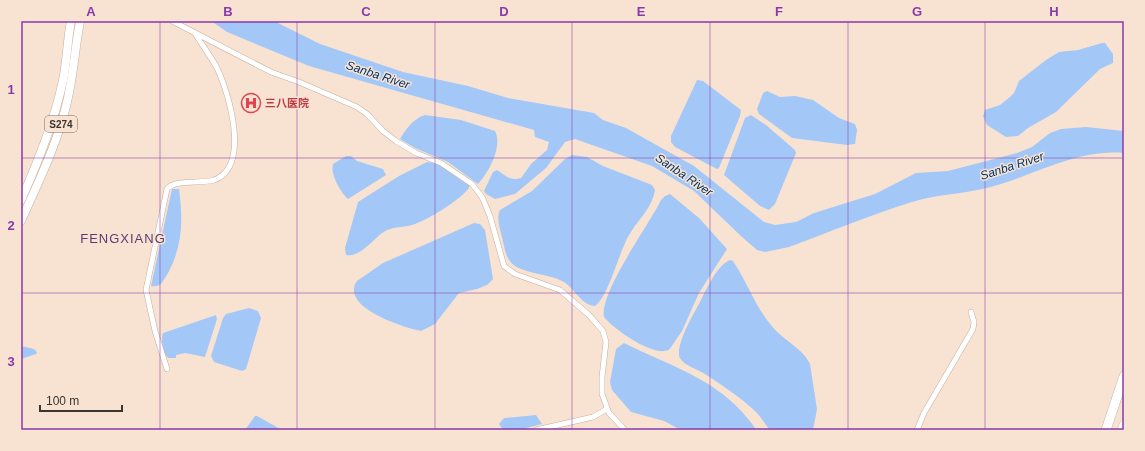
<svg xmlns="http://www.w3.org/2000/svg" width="1145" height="451" viewBox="0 0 1145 451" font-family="Helvetica,'Noto Sans SC',sans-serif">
  <rect width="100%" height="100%" fill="#f8e3d3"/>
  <g fill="#a3c8f7">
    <path d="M211,21H274L320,44L403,72L468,86L508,98L594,113L603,120L626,128L694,166L764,222L775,225L796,222L814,213L875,194L916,173L948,171L1017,153L1032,147L1050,133L1061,129L1086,127L1124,131V153C1081,149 1042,171 1001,184C972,194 941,193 912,202C870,215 830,232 789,247L765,252L757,250L742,237L694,191L652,166L575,139L565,142L546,168L515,194L495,199L486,194L484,191L493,172L497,170C506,176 510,181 521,178L531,164L547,150L549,142L535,137L534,130L309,66L227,32Z"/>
    <polygon points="1102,43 1105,43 1113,54 1113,63 1100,69 1056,112 1028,128 1018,136 1006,137 987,125 983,116 985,110 1000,105 1010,97 1014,93 1019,81 1046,60 1059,52 1078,50"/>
    <polygon points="697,80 703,81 741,110 740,116 719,168 717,169 675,147 671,142 671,136"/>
    <polygon points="767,91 780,97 795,96 813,100 839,118 855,124 857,130 855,144 847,145 792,138 759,114 757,109 763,93"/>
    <path d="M425,115L461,120L495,131C503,146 489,172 478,184L448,162L415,148L400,139C405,130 414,118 425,115Z"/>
    <polygon points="751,115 766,125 795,150 796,153 775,204 769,210 760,206 724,175 745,118"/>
    <path d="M572,155L587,157L603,166L652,185L655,190C653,206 639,219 631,232C619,249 610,295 595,306C581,305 575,289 564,282C549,273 518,274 510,261C505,255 504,245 502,237C500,229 496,219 500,210L532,191L565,159Z"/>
    <path d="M346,156H351L357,161L383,169L386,175L348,199C340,192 330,173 333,164Z"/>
    <path d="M427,162C443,163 455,178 469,185V188C459,201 428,220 412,225C401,228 392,226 382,233C373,240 359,258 346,255L345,248L358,202L399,176Z"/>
    <path d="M172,189H179C183,220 183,245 168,273C163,281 161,288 151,286Z"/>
    <path d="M670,194L699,218L727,249L699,293L682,331L669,350C653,357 615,330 604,317C599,293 649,225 661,200L665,196Z"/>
    <path d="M474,223L480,224L485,230L493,279L487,285L477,289L459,293L435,324L421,331C404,328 339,307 357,281L383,263Z"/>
    <path d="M730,260L733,261C747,282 755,306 771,325C782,340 802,347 810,364L817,409L813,430H770C765,425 762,418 757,413C742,398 723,386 705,374C699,370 683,365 680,358C674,347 694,313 700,302C706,290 717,265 730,260Z"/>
    <polygon points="249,308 258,311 261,318 246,369 242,371 214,362 211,356 223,318 226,314"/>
    <path d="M216,315L217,319L205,357L185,353L176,355V358C175,358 169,358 169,358C162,355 161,338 163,333Z"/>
    <path d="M624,343C665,364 710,376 743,413C747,418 753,424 756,430H681L664,421L631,412L612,390L610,382L616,349Z"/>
    <polygon points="21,346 34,349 37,352 36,354 21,359"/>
    <polygon points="536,415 542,424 519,430 503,430 499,424 504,418"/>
    <polygon points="255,416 257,416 282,430 245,430"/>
  </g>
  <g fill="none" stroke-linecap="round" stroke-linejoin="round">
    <g stroke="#c3afa0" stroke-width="6">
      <g id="minor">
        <polyline points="172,21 271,72 299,82 357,107 367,114 383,131 396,141 416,153 441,163 472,184 482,197 490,216 504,266 515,274 560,290 589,315 603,331 606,342 602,377 602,394 609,413 625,430"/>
        <path d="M167,369L155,331L146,290L167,189C175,179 201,184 214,180C251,167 229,93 217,68C211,57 203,46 196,35"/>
        <polyline points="536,430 593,417 607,409"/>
        <polyline points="917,430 924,413 973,329 974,322 971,312"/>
      </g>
    </g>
    <g stroke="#c3afa0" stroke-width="9">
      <g id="primary">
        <path d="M21,200C38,162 53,125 62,85C67,64 67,42 71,21"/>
        <path d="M21,221C36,187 53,153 63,117C73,86 74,53 80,21"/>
      </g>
    </g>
    <g stroke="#c3afa0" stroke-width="10">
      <g id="motorway">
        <polyline points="1106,430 1124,376"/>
        <polyline points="1122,430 1124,425"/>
      </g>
    </g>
    <use href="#minor" stroke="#fff" stroke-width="5"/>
    <use href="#primary" stroke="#fff" stroke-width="8"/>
    <use href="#motorway" stroke="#fff" stroke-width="9"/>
  </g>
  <path fill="none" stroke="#883aaa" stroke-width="1" stroke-opacity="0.55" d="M160,21V430M297,21V430M435,21V430M572,21V430M710,21V430M848,21V430M985,21V430M21,158H1124M21,293H1124"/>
  <defs>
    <g id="hospital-ring" transform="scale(1)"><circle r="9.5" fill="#f8e3d3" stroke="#e0444e" stroke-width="1.5"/><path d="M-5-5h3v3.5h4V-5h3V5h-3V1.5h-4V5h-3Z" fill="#e0444e"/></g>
  </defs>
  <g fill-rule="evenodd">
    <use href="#hospital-ring" x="251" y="103"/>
  </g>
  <g text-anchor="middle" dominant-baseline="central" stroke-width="3" stroke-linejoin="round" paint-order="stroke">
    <rect fill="#f8e3d3" stroke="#746860" stroke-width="1" x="45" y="116" width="32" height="16" rx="3"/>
    <g font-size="10" font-weight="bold" fill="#3c342e">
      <text x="61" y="124">S274</text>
    </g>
    <g font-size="11" font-weight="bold" fill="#be3a42" stroke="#f8e3d3" text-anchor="start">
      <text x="265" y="103">三八医院</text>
    </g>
    <g font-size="12" font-style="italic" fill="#00356b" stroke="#f8e3d3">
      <text transform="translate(378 75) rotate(18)">Sanba River</text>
      <text transform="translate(1012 166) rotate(-18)">Sanba River</text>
      <text transform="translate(684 175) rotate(34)">Sanba River</text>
    </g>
    <g font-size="13" letter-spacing="1" fill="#5f3971" stroke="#f8e3d3">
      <text x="123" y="238">FENGXIANG</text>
    </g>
  </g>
  <rect width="1145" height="451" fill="none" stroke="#f8e3d3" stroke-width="44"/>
  <path d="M40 405v6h82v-6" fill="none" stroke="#3c342e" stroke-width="2"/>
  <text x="46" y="405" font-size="12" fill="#3c342e" stroke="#f8e3d3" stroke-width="3" paint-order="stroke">100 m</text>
  <rect x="22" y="22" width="1101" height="407" fill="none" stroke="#883aaa" stroke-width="1.5"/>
  <g font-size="13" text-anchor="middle" font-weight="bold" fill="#883aaa">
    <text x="91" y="16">A</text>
    <text x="228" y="16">B</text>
    <text x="366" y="16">C</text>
    <text x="504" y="16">D</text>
    <text x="641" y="16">E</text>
    <text x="779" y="16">F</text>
    <text x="917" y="16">G</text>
    <text x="1054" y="16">H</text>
    <text x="11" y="94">1</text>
    <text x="11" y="230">2</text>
    <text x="11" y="366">3</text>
  </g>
</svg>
